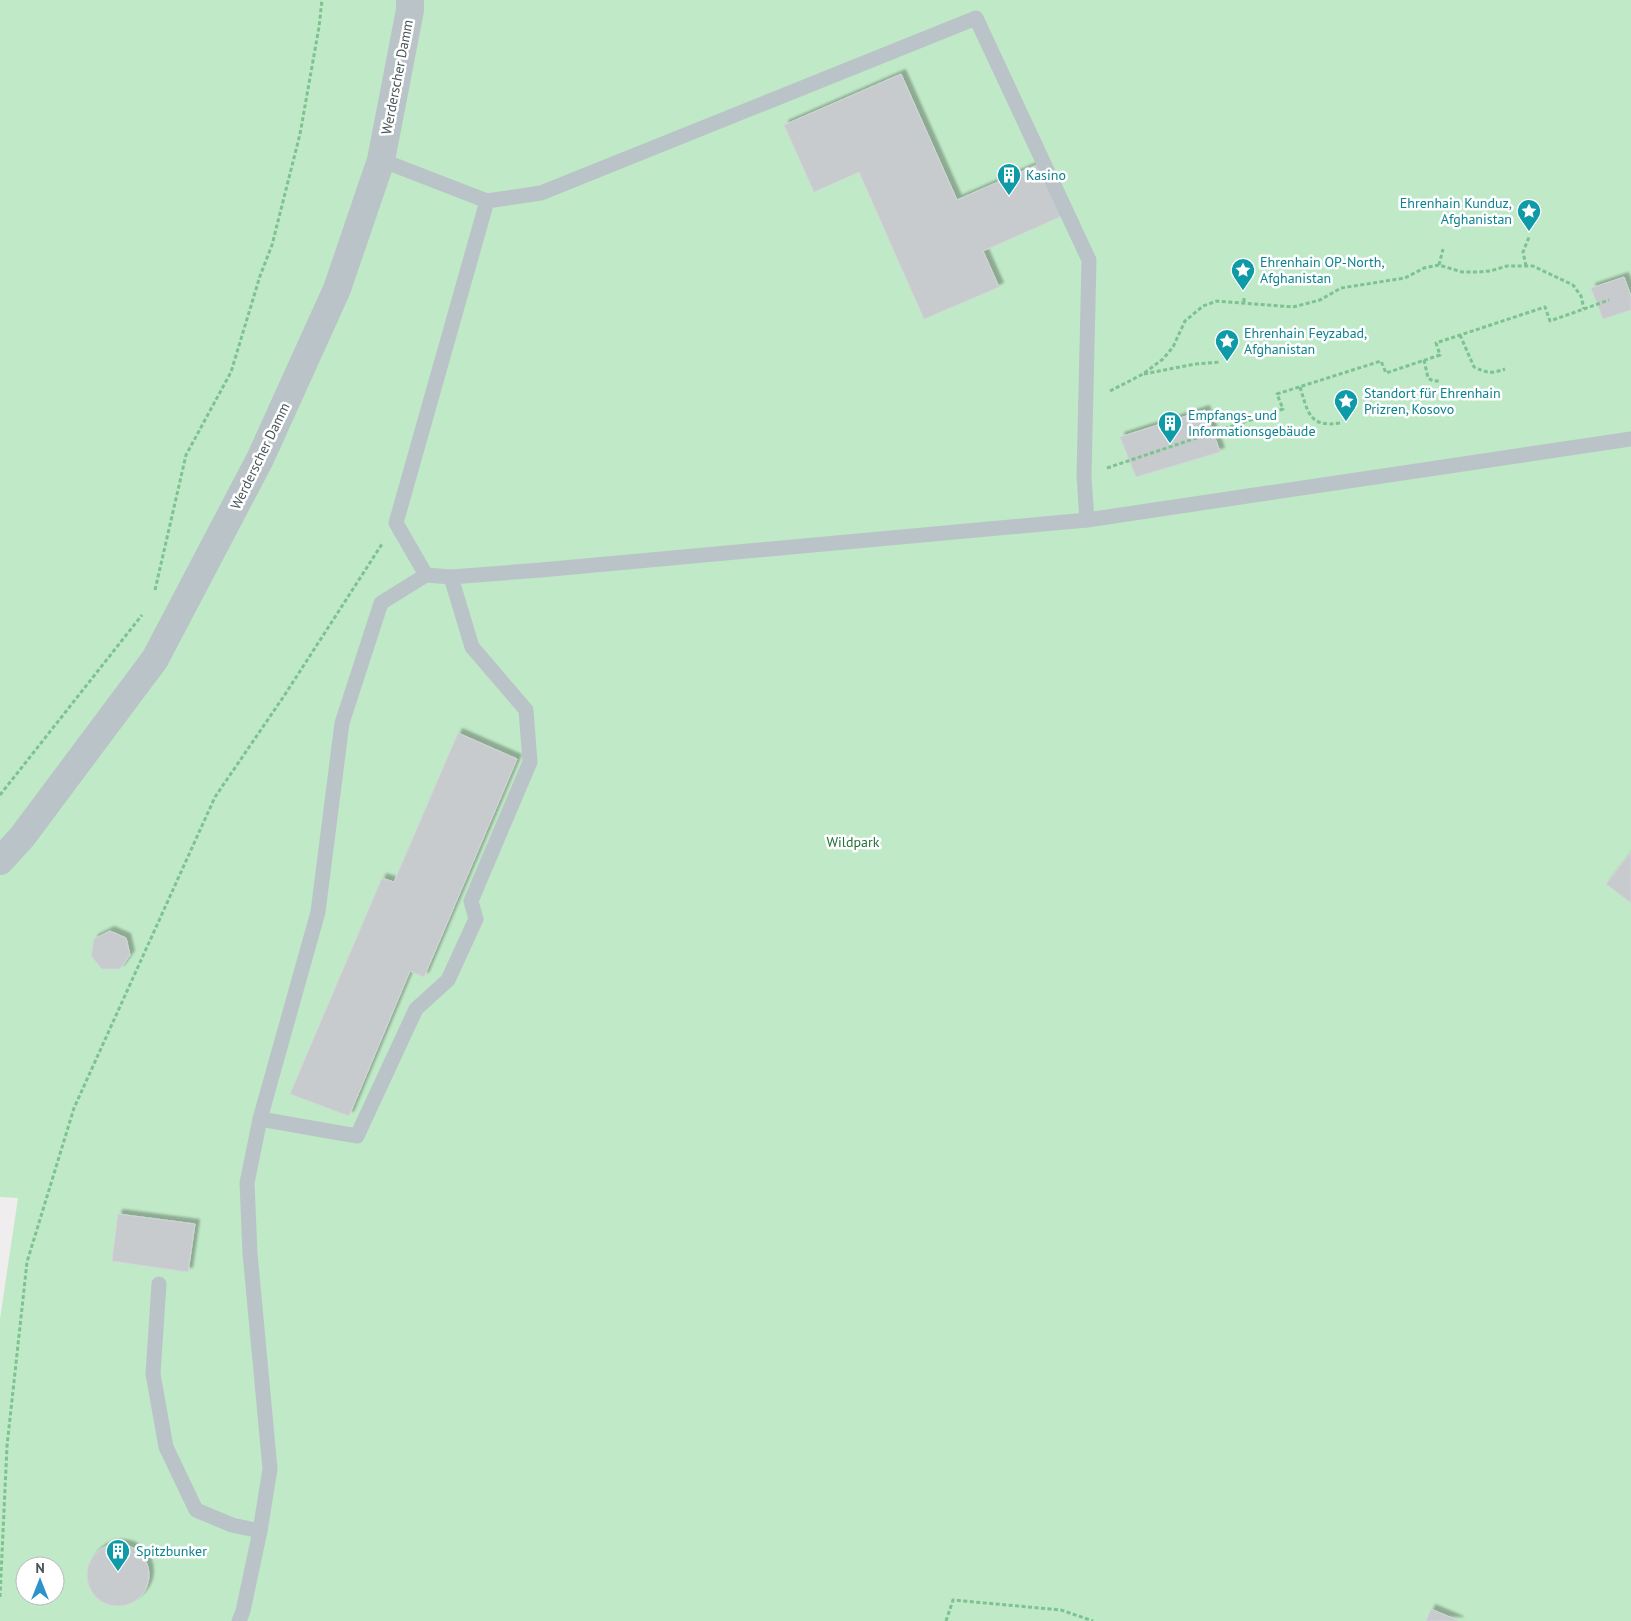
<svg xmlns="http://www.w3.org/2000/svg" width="1631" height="1621" viewBox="0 0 1631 1621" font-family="'PT Sans',sans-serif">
  <defs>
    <filter id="shadow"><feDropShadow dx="4.5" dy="-4.5" stdDeviation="1" flood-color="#0004"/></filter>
  </defs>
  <rect width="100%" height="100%" fill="#f0edee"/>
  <path fill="#c0e9c7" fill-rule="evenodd" d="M0,0H1631V1621H0V1319L18,1198L0,1197ZM25,1566H55V1596H25Z"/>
  <g fill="#c8cbce" stroke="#d2d5d8" filter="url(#shadow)">
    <polygon points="901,74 957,200 1039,164 1062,216 983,251 999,287 924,319 859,172 814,192 784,125"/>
    <polygon points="1624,277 1631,296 1631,310 1603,319 1591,288"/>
    <polygon points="1205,410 1220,452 1136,477 1120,437"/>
    <polygon points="458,733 517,759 424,977 410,971 349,1116 290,1094 382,878 394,882"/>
    <polygon points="1631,852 1631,903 1606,884"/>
    <polygon points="110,931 126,938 130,955 120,969 102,969 91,956 94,939"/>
    <polygon points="118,1214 195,1224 188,1272 112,1261"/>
    <circle cx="118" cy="1575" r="31"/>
    <polygon points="1431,1609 1459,1621 1426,1621"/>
  </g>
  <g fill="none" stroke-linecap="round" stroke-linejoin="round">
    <g stroke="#7cc390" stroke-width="3" stroke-dasharray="4 2.5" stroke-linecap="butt">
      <polyline points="1439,265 1443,249"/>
      <polyline points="1526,266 1523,252 1529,237"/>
      <polyline points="1244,298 1244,303"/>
      <path d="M1460,335L1474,367C1487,373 1491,374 1505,369"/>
      <polyline points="1424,360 1428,378 1433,381 1440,381"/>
      <polyline points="1144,374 1195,364 1220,362"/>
      <path d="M1300,387C1308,412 1309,428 1340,423"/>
      <polyline points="1110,391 1143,374 1163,359 1173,347 1185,321 1203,306 1217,301 1293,307 1320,300 1341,288 1405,278 1424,268 1439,265 1462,272 1478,272 1490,271 1507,266 1533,266 1573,285 1581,296 1584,309"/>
      <polyline points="1107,468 1283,409 1277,394 1381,361 1386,373 1440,355 1436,343 1545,307 1550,321 1609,300"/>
      <polyline points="155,590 186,455 231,372 260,276 272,245 300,134 319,27 322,0"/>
      <polyline points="0,795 142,615"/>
      <polyline points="0,1597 7,1446 27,1262 74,1108 215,797 284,696 382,544"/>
      <polyline points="946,1621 953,1600 1061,1610 1093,1621"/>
    </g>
    <g stroke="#bac4c8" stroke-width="15">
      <polyline points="381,160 487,201"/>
      <polyline points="426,575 396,523 487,201 541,193 976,18 1089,260 1084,476 1087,520"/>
      <polyline points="260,1119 357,1136 416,1009 448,980 476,919 471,901 530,762 526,710 472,647 451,577"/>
      <polyline points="159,1284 153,1374 166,1447 196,1510 232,1525 260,1531"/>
      <polyline points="239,1621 243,1611 260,1531 270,1469 250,1253 247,1183 260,1119 318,912 342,723 381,603 426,575 451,577 541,570 1087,520 1631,439"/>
    </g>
    <polyline stroke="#bac4c8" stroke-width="28" points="0,861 22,837 155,659 260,459 337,289 381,160 410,10 410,0"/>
  </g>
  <defs>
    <g id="building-pin" transform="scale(1.25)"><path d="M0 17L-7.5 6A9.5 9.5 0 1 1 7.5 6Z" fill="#0f9aa8" stroke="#fff"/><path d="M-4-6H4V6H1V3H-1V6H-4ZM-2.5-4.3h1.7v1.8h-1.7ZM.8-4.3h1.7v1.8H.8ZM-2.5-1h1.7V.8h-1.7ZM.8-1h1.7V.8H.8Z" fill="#fff"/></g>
    <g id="sight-pin" transform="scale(1.25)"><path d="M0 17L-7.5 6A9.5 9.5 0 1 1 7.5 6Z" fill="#0f9aa8" stroke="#fff"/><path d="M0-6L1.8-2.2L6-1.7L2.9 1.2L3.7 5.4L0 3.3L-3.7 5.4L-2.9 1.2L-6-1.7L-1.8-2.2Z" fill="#fff"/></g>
  </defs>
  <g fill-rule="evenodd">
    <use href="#building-pin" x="1009" y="175"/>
    <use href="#sight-pin" x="1529" y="211"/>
    <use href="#sight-pin" x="1243" y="270"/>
    <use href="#sight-pin" x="1227" y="341"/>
    <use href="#sight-pin" x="1346" y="401"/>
    <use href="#building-pin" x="1170" y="423"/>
    <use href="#building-pin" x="118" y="1551"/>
  </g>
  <g text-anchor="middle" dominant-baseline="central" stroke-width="5" stroke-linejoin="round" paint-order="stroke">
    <g font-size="14" fill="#485458" stroke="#fff">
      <text transform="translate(397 77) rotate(-79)">Werderscher Damm</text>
      <text transform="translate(260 456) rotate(-64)">Werderscher Damm</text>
    </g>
    <g font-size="14" fill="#0d838f" stroke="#fff" text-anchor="start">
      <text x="1026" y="175">Kasino</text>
      <text x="1512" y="203" text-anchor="end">Ehrenhain Kunduz,<tspan x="1512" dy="16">Afghanistan</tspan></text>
      <text x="1260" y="262">Ehrenhain OP-North,<tspan x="1260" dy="16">Afghanistan</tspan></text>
      <text x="1244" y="333">Ehrenhain Feyzabad,<tspan x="1244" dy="16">Afghanistan</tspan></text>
      <text x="1364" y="393">Standort für Ehrenhain<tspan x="1364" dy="16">Prizren, Kosovo</tspan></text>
      <text x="1188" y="415">Empfangs- und<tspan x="1188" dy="16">Informationsgebäude</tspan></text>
      <text x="136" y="1551">Spitzbunker</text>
    </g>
    <g font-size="14" fill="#217138" stroke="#fff">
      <text x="853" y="842">Wildpark</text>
    </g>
  </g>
  <g transform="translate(40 1581)"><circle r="24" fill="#ffffff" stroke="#b6bbbc"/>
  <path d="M0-4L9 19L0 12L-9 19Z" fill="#2d93c9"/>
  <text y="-8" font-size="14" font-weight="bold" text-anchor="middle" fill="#485458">N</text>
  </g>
</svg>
